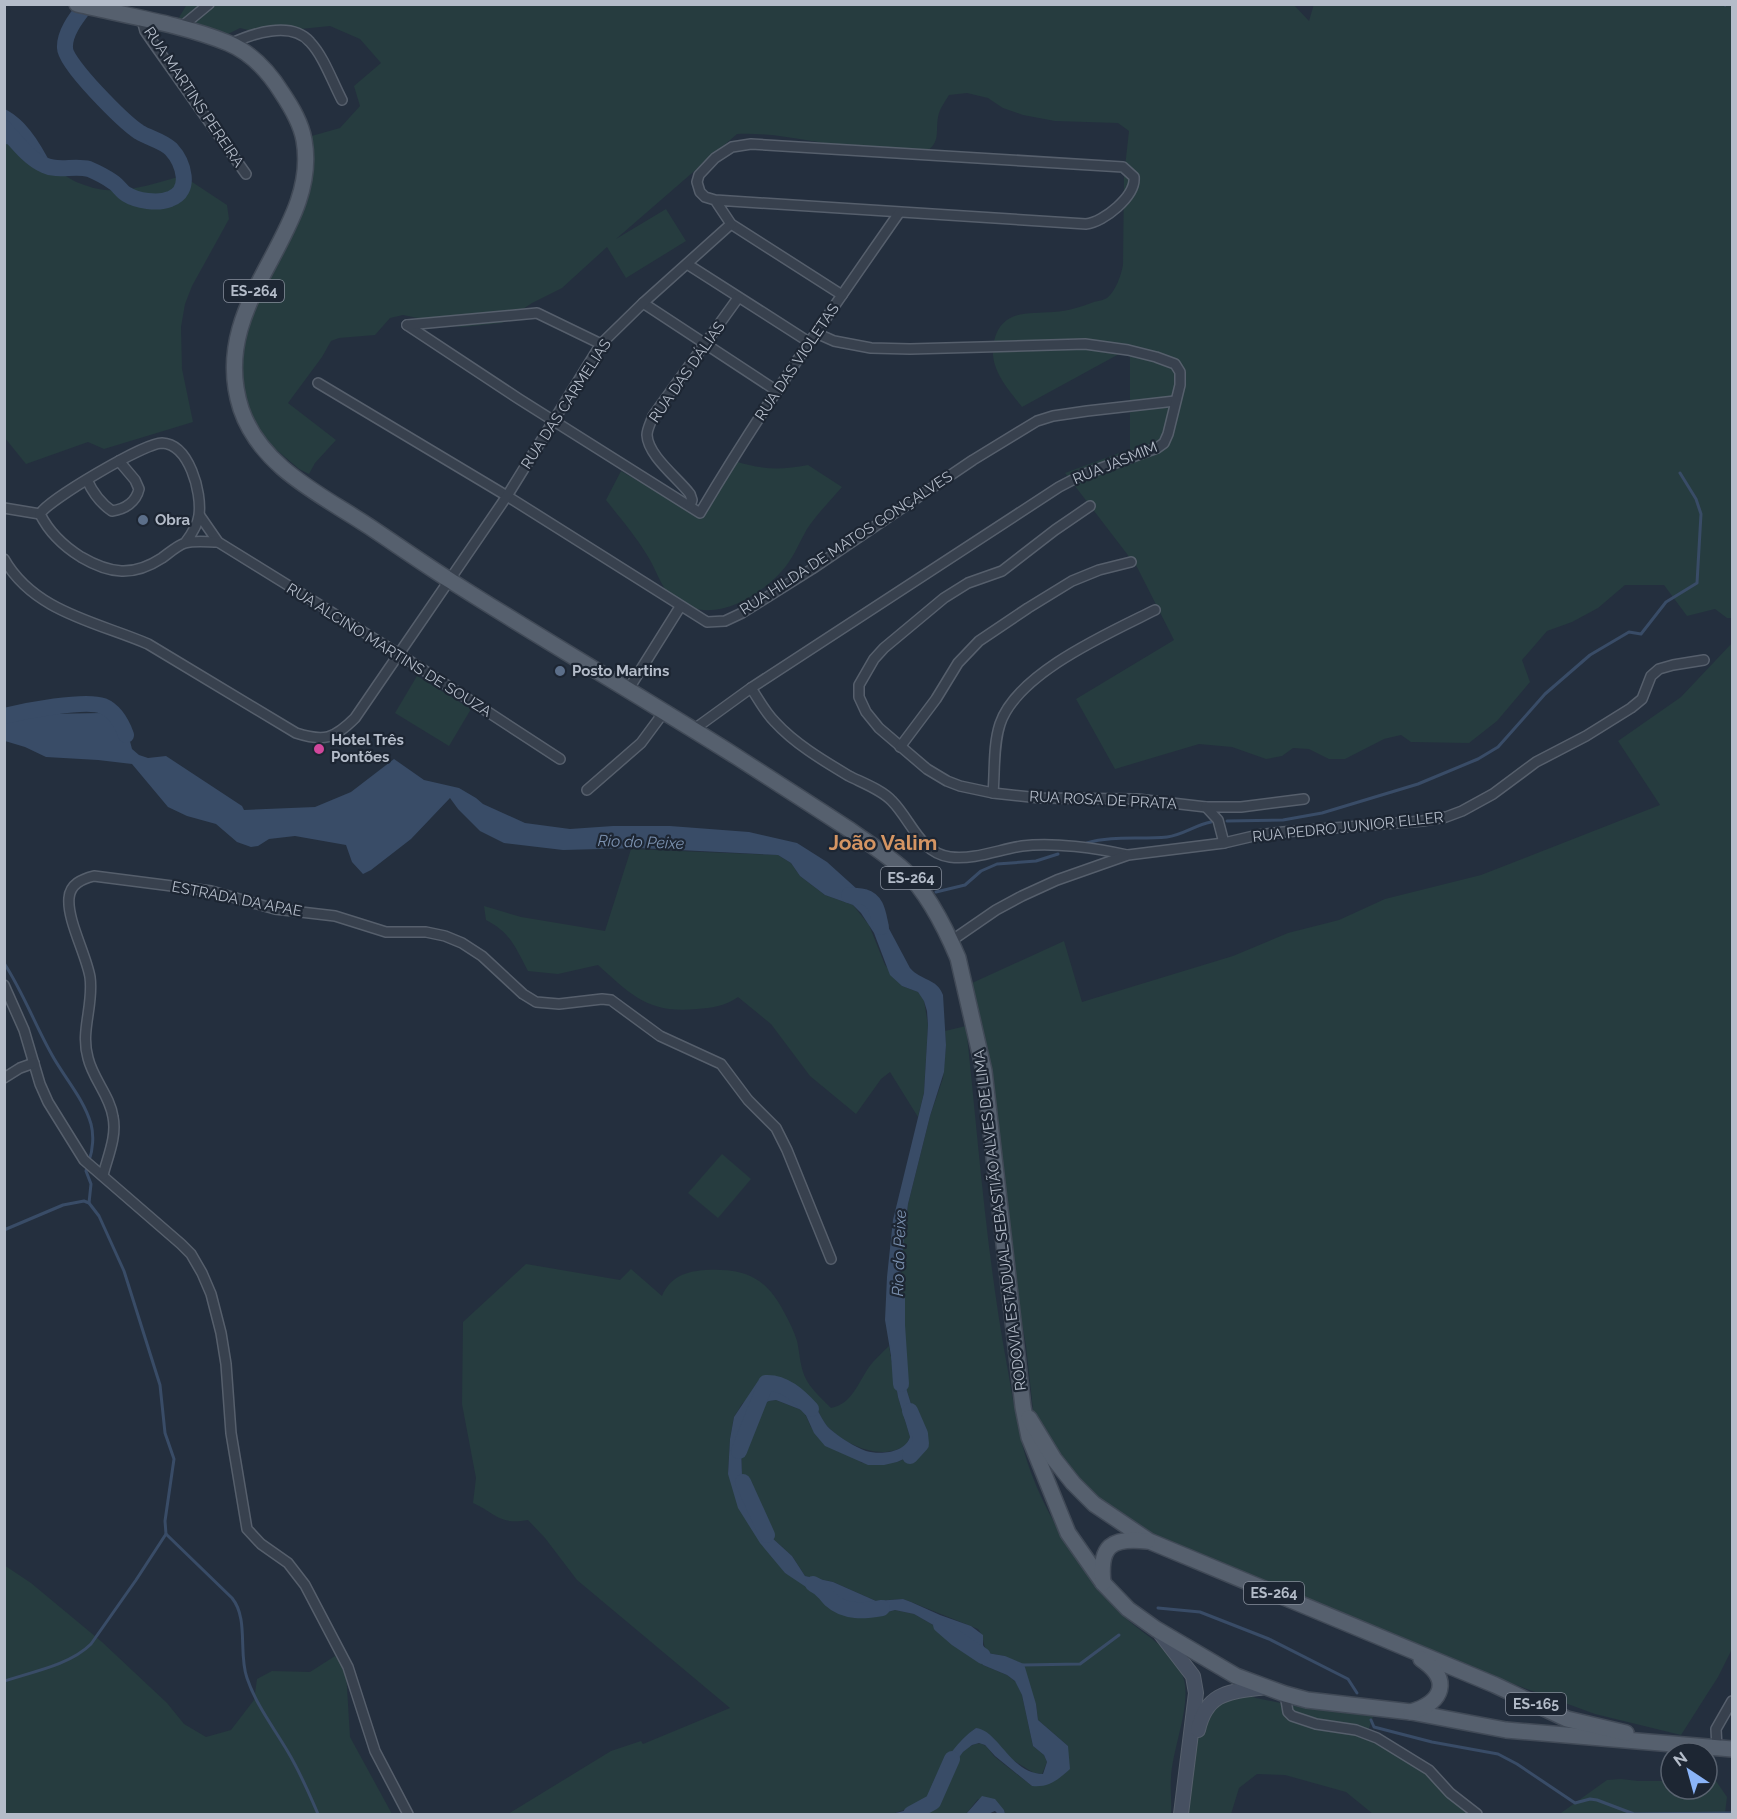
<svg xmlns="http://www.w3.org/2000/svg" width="1737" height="1819" viewBox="0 0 1737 1819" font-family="Raleway,sans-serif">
  <rect width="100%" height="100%" fill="#242f3e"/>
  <g fill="#263c3f">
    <path d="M187,4H1293L1309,21L1314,4L1732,5V618H1727L1715,609L1687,616L1664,585H1625L1598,608L1572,622L1547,631L1522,660L1530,682L1497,721L1469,743L1411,742L1401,735L1384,739L1345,759H1329L1309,749L1293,748L1282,756L1266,759L1232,747L1199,744L1115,769L1076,699L1174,640L1137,567L1065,473L1130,449V348L1022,407C1007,387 988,368 994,341C1002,309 1028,314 1054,312C1068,311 1081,307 1094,302C1098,301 1104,300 1107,298C1116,291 1121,275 1123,265L1124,176L1129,131L1118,123L1055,121L1023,115L1003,108L988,98L967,93L949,95C946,100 941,107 939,113C934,130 943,142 924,153C902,152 880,151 858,148C818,144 778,132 737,134L616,239L666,209L686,241L626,278L607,247L562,288L532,303L502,323L461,327L403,315L390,318L375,335L339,338L331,341L322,357L288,403L336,440L315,463L309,474L299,469L272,446L250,420L228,365L230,341L235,324L284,234L308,137L340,128L360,106L354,86L381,63L360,39L330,26L260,33L240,28L226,35L177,21Z"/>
    <path d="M4,144H14C20,154 28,166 41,168C45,168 50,167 55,169C63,173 70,180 79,183C117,199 145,185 183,176L227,205L229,219L192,286L185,304L181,327L182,369L193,422L104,449L88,442L26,464L5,438Z"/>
    <path d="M728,459C759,469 776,471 808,465L842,487C830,501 817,514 807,529C799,543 792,561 781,572C754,601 708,626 673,598C660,587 656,568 647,555C635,535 620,518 606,500L621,471L695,514Z"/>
    <polygon points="1732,643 1732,1649 1718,1677 1681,1735 1595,1714 1475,1670 1139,1529 1102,1504 1077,1481 1038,1424 1033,1410 1026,1346 1010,1253 972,983 1064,941 1082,1002 1233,956 1288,933 1339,920 1385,899 1481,875 1660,805 1618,741 1681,697"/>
    <polygon points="417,676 471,709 449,746 395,713"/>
    <path d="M631,849L778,855L791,863L800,876L825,895L853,905L869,925L885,965L902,986L918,992L924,1000L928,1025L924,1093L918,1117L890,1072L881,1079L856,1114L810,1076L771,1024L738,997C726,1006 711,1008 697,1009C649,1014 631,995 598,965L558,974L528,971C515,947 511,933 486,920L484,906L521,917L605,931Z"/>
    <path d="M966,1026C978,1137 986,1250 1006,1360C1013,1397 1018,1439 1032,1475C1050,1523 1082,1570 1116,1609C1137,1632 1176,1648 1184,1680C1191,1706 1172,1750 1171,1778C1170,1790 1172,1802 1171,1814H1005L1004,1810L978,1799L966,1814H924C935,1808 939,1800 938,1788C945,1776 965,1739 982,1744C988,1746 991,1753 995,1757C1007,1767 1020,1776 1032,1786L1068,1746L1038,1720L1036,1704L1005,1656L987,1653C983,1645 984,1636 978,1629L911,1602L903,1599L876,1601L833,1582L805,1576L792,1556L770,1536L763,1527L742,1476L741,1445L754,1408L769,1401L776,1400L804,1411L811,1427L862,1463L897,1462L915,1454L923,1443L899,1365L895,1334L904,1237L908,1204L930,1116L943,1078L946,1045L945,1031Z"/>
    <polygon points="722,1154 751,1179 718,1218 688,1193"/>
    <path d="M526,1264L620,1280L631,1269L662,1296C670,1277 686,1271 706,1270C744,1268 766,1277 784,1312C789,1321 794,1331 797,1341C800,1354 800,1369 807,1381C813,1391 823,1400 831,1408C852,1404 858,1383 869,1367C875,1359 882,1353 889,1346L898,1397L910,1437L906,1445C882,1462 845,1445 827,1426C821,1419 818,1409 812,1402C803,1393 778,1388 766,1381L742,1404L734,1417L730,1439L728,1474L785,1573L873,1616L895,1610L914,1614L963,1642L983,1665L1007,1675L1016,1682L1022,1695L1033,1746L1044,1755L1047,1762L1042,1774L1034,1773L1008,1757L993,1738L976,1728L963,1739L934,1780L927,1798L915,1806L892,1814H508L611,1751L641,1741L643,1744L730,1708L577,1580L545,1538L528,1520C499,1525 497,1514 473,1503L476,1478L462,1404L463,1322Z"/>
    <polygon points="4,1565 31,1583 102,1642 167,1703 184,1724 206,1737 231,1730 254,1700 257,1679 272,1671 310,1672 335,1656 346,1671 350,1737 392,1814 5,1814"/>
    <polygon points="1235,1691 1256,1698 1310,1709 1374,1714 1367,1734 1414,1761 1441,1790 1461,1806 1479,1814 1373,1814 1346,1792 1285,1775 1257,1774 1239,1788 1231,1814 1182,1814 1186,1765 1206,1709"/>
    <polygon points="1621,1779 1638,1781 1671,1781 1671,1789 1707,1789 1707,1780 1716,1781 1727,1797 1725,1814 1544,1814 1561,1813 1607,1780"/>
  </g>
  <g fill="#394c67">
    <path d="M5,109C28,121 41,145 53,168C30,167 26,163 14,145L5,144Z"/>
    <path d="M5,710L46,714L102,713L119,718L126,726L132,749L139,755L148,758L166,756L242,806L244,810L315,807L351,792L394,759L424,780L459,788L476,798L483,804L525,823L570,829L613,826H670L749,832L797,843L827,862L878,908L910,968C921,981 937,978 943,995L946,1045L944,1072L930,1116L908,1204L904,1237L895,1334L899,1365L923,1443L915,1454L897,1462L884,1465H868L825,1446L814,1433L804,1411L776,1400L769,1401L754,1408L741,1445L742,1476L763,1527L770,1536L792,1556L805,1576L833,1582L876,1601L903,1599L911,1602L940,1615L971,1626L983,1635V1645L987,1653L1005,1656L1024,1664L1036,1704L1038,1720L1068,1746L1070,1769C1059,1779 1049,1788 1032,1786L995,1756L985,1745L979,1743L972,1745L963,1752L941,1782L938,1788V1803C923,1818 912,1815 892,1814C903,1811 919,1808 926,1799C930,1794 931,1786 934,1781C944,1761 957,1741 976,1728C998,1730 1011,1774 1043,1774L1047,1762L1044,1755L1033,1746L1022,1695L1015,1681L1007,1675L983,1665L963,1642L914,1614L895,1610L873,1616L812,1591L785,1573L760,1543L738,1508L728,1474L730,1439L734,1417L758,1381L762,1380C771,1383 807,1397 812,1403C820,1411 822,1422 830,1429C839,1437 855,1447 866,1451C880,1455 905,1453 910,1437L898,1397L885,1320L887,1277L893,1220L924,1093L928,1025L927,1011L924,1001L918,992L902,986L890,975L874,933L861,913L853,905L825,895L800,876L791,863L778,855L639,848L563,850L504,843L480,831L458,809L450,798L411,839L371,870L363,874L352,862L346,845L295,836L269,839L258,846L251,847L237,842L216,824L187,816L168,807L132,764L98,760L46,757L25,747L5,741Z"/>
    <polygon points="982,1796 995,1799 1004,1810 1005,1814 998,1814 995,1811 988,1814 966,1814"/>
  </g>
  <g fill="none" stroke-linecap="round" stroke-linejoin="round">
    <g stroke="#394c67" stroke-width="3">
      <polyline points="1723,4 1725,5"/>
      <polyline points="1227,821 1283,820 1322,813 1418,784 1478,759 1498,747 1545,694 1590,655 1629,632 1641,634 1666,602 1697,583 1701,514 1696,499 1680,473"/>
      <path d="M1087,843C1112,835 1141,840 1167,837C1183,835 1195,825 1211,822"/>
      <polyline points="936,892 965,885 981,871 997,864 1036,861 1058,854"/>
      <path d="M4,963C23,992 35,1025 52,1055C64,1077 84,1099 91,1124C94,1135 93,1150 89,1161"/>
      <polyline points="87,1167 86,1171 91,1184 89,1203"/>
      <path d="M4,1230L63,1205L84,1201L89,1203L99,1216L124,1271L160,1385L165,1433L174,1459L165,1521L166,1534L136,1580L91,1644C70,1665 32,1672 4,1681"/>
      <path d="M166,1534L232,1598C249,1619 238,1653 247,1678C256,1705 274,1728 288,1752C300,1772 309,1793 318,1814"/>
      <polyline points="1158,1608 1200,1612 1269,1639 1348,1679 1357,1693"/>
      <polyline points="1023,1665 1080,1664 1119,1635"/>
      <polyline points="1371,1720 1374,1727 1432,1742 1498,1754 1517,1764 1575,1803 1590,1799 1597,1800 1634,1814 1732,1813"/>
    </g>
    <g stroke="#394c67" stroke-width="16">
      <path d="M4,128C16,141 28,158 44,165C58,172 74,165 89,169C96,172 106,177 113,182C118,185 121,191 126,194C137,201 158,204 170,199C193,191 183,162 171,149C163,141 149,138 139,132C124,122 65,64 65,48C64,32 78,16 87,4"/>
      <path d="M4,716C25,711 85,699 103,706C115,711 122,724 126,735"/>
      <path d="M849,895C854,896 859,896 864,897C878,901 878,916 881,927"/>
      <polyline points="897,1299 897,1325 901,1384"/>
      <path d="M739,1451L766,1383C784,1382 799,1396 811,1409"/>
      <polyline points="910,1456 921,1444 920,1434 910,1411"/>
      <polyline points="743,1482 767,1535"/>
      <path d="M813,1584C824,1589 823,1592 831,1600C845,1613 865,1611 882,1608"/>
      <polyline points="941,1625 956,1638 983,1656"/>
      <polyline points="911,1814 933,1802 952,1759"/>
    </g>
    <g stroke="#565f6c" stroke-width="12">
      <g id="street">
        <polyline points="142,20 145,31 154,44 246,174"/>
        <polyline points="180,28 209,4"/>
        <path d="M230,44C251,34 291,20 310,42C324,57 332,81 342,100"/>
        <path d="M715,200L1086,224C1104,222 1136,196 1134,177L1123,167L751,144L732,147L715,158L699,175L697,182L700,192L705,197L715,200L731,224L842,295"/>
        <polyline points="687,264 809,342"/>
        <polyline points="643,303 777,391"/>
        <path d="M407,325L519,399L700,513C761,410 830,312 899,213"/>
        <polyline points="407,325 537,313 601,344"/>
        <polyline points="318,383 507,496 707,622 725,621 742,613 812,569 973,460 1037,421 1053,416 1087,411 1175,401"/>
        <path d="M87,480C93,493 100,503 112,511C125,509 136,502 139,489L135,480L119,461"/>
        <path d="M690,506L692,500L690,494C678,478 648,456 647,435C647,429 651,422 653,416L738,298"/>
        <polyline points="1090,506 1055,530 1002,571 968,583 944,598 884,648 874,659 859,685 859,697 866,712 879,728 927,769 947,781 960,786 993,793 1040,798 1137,799 1206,807 1241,807 1304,799"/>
        <polyline points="4,508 40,514"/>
        <polyline points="200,516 218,542 399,654 560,759"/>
        <path d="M185,543C191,535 198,525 199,515C202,492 189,444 162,443C144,443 48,500 40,514C49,532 65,547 81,557C110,574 133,577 162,558C169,553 178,545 185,543C195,540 208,542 218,542"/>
        <path d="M4,559C34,612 97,622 148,644L296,733C324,742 334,739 355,718L507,496L601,344L643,303L731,224"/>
        <path d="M751,688C759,700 765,712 775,722C795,744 824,761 849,776C863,783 882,790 892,801C911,820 920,853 950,857C974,860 998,850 1022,846C1053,842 1097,848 1127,855"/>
        <polyline points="628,690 680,607"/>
        <polyline points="693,730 751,688 1059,487 1082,475 1157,448 1164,443 1168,434 1180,385 1180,372 1175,364 1156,357 1128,350 1085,344 910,349 871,348 834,341 816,333"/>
        <polyline points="900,747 936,699 958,663 979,641 1028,608 1072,581 1099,570 1131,562"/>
        <polyline points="587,790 641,743 664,712"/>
        <path d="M993,793C995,771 993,745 1000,724C1017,673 1109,633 1155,610"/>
        <polyline points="1206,807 1218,820 1224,843"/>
        <polyline points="951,941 996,910 1022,896 1057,880 1128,855 1224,843 1258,835 1283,832 1422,821 1446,817 1462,811 1493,794 1536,762 1586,736 1631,708 1642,699 1651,676 1659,669 1673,665 1704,660"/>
        <polyline points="4,985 24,1030 40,1084 48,1102 84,1160 181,1244 191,1254 202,1273 211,1294 221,1333 226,1364 231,1433 247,1529 261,1544 288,1563 305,1585 348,1667 375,1751 408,1814"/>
        <polyline points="4,1078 20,1068 34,1063"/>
        <path d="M103,1175C108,1156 117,1136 113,1117C110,1096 93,1079 88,1058C80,1031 94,1005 90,977C86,954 67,920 69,898C70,884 82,879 94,876L211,891L275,909L335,916L386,932H426L445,936L462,943L482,956L523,994L536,1002L559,1004L602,999L611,1000L660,1036L721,1064L748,1100L776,1128L787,1150L831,1259"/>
        <polyline points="1285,1694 1288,1712 1292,1716 1316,1724 1356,1730 1377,1738 1429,1770 1450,1793 1477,1814"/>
        <polyline points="1717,1748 1716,1729 1732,1701"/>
      </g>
    </g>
    <g stroke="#565f6c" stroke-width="16">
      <g id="secondary">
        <polyline points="1160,1633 1193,1676 1196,1693 1181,1814"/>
        <path d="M1198,1730C1207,1690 1232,1692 1266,1687"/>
      </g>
    </g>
    <g stroke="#414a57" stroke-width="18">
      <g id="primary">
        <path d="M77,4C127,16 181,24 228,43C252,53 269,72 282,93C292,108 301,123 304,140C321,234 206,301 241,409C261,468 322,495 370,527C397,545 424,564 451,581C545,641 642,697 737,757C774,781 812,805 850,830C868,843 887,855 904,870C928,893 945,927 958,958L984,1071L1023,1407L1029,1437L1068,1533L1103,1583L1128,1609L1156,1629L1236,1676L1285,1694L1307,1700L1411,1712L1506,1730L1732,1749"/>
        <polyline points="1029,1418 1054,1459 1073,1483 1094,1504 1149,1541 1495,1685 1567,1719 1626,1733"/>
        <path d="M1103,1583C1099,1546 1111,1537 1147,1541"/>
        <path d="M1411,1712C1443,1702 1452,1680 1421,1659"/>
      </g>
    </g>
    <use href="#street" stroke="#38414e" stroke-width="9"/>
    <use href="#secondary" stroke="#465061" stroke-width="14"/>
    <use href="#primary" stroke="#56606e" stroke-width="15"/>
  </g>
  <g fill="#5c6f8a" stroke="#1d2633" stroke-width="2">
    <circle cx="143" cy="520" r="6"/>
    <circle cx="560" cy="671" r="6"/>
  </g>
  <circle fill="#d1479c" stroke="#1d2633" stroke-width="2" cx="319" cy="749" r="6"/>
  <g text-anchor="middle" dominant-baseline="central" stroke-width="4.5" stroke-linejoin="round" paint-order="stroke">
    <g fill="#1d2633" stroke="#878f9c" stroke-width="1.5">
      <rect x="224" y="280" width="60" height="22" rx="4.5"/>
      <rect x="881" y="867" width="60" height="22" rx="4.5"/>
      <rect x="1244" y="1582" width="60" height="22" rx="4.5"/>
      <rect x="1506" y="1693" width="60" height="22" rx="4.5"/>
    </g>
    <g font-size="14" font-weight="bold" fill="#b4bcc9">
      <text x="254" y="291">ES-264</text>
      <text x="911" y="878">ES-264</text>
      <text x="1274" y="1593">ES-264</text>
      <text x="1536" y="1704">ES-165</text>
    </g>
    <g font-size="15" fill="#b4bcc9" stroke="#1d2633">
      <text transform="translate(194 97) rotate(56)">RUA MARTINS PEREIRA</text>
      <text transform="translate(797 362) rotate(-56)">RUA DAS VIOLETAS</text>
      <text transform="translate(687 372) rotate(-55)">RUA DAS DÁLIAS</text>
      <text transform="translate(566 404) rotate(-57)">RUA DAS CARMELIAS</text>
      <text transform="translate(1115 463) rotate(-22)">RUA JASMIM</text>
      <text transform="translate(846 543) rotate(-33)">RUA HILDA DE MATOS GONÇALVES</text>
      <text transform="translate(389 650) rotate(32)">RUA ALCINO MARTINS DE SOUZA</text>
      <text transform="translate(1103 800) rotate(3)">RUA ROSA DE PRATA</text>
      <text transform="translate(1348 827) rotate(-6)">RUA PEDRO JUNIOR ELLER</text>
      <text transform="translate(237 899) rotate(11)">ESTRADA DA APAE</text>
      <text transform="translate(1000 1220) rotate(-97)">RODOVIA ESTADUAL SEBASTIÃO ALVES DE LIMA</text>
    </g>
    <g font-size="15" font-weight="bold" fill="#b4bcc9" stroke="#1d2633" text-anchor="start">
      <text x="155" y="520">Obra</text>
      <text x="572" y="671">Posto Martins</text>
      <text x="331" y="740">Hotel Três<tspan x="331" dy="17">Pontões</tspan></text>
    </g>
    <g font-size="16" font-style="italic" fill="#7c92b1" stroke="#1d2633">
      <text transform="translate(641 842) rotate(2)">Rio do Peixe</text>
      <text transform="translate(899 1253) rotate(-88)">Rio do Peixe</text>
    </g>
    <g font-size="21" font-weight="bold" fill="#d59563" stroke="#1d2633">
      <text x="883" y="842">João Valim</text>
    </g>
  </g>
  <rect width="1737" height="1819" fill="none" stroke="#b4bcc9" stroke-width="12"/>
  <g transform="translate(1689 1771) rotate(324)"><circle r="28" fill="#1d2633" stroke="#59626f" stroke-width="1.5"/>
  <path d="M0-4.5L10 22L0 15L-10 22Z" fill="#8ab4f8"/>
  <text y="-9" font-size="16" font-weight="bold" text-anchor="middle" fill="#b4bcc9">N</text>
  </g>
</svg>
